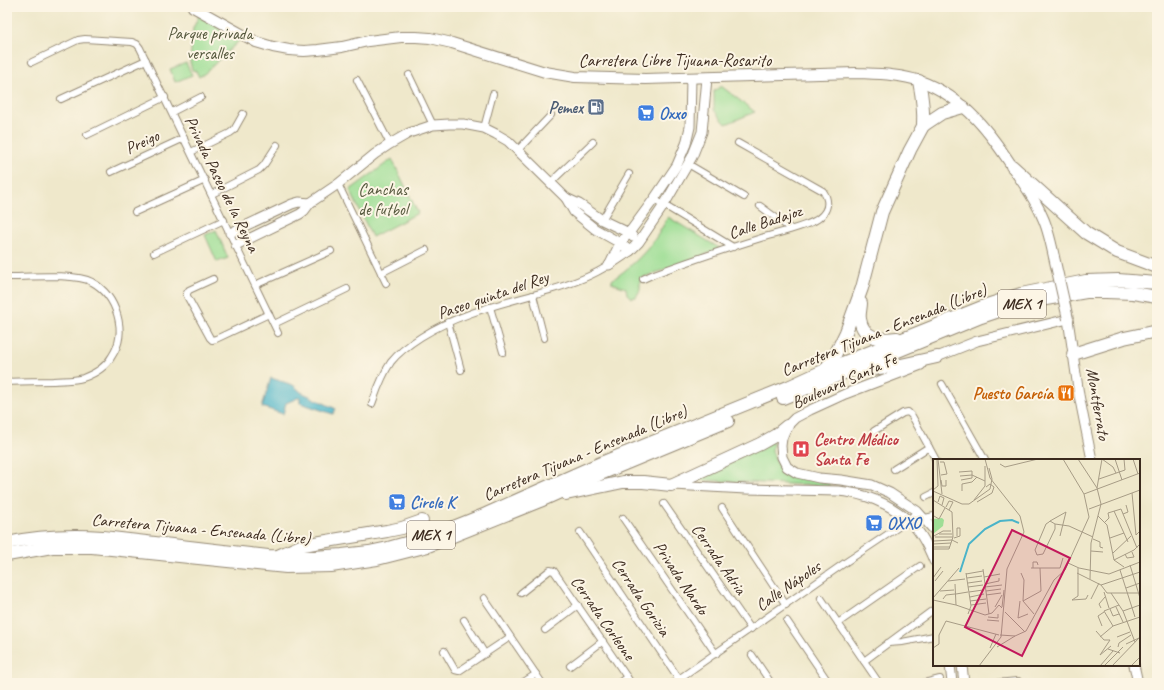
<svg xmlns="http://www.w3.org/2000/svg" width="1164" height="690" viewBox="0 0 1164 690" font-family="Caveat,sans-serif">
  <rect width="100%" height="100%" fill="#fcf5e5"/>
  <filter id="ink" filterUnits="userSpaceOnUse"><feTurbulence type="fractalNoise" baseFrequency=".025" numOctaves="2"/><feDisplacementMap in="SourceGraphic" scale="8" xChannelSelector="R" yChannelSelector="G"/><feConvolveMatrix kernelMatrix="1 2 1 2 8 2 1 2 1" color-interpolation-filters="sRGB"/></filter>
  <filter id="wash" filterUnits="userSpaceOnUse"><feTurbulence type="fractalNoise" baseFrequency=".012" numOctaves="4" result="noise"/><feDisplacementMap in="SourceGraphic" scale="16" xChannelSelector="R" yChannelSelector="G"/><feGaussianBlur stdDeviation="0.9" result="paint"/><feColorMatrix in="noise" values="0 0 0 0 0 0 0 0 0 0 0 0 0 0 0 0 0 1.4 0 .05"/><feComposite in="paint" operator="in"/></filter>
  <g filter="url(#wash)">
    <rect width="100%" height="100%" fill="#efe8cb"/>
    <g fill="#9ede95" stroke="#6c845a">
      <polygon points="200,14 240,40 204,74 199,77 196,71 192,70 190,62 193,28"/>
      <polygon points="186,63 192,75 175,82 170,69"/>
      <polygon points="721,86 755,112 726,124 714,110 714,91"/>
      <polygon points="392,159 418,213 372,237 350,190"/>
      <path d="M668,217L721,249L644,277L640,280V290L636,297L631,298L627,294L626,288L612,283V280C628,269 644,255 655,239C660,232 664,224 668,217Z"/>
      <polygon points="216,230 228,258 217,262 205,235"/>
      <polygon points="773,441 772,451 777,463 784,473 799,478 829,483 830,486 698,480 687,481"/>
    </g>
    <polygon fill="#4ab4c9" stroke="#426f74" points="271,378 293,385 301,392 336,409 333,414 300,403 300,397 286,403 283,414 262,407"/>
  </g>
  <g filter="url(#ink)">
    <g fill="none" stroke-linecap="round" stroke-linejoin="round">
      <g stroke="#958974" stroke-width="8">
        <g id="street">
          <polyline points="32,62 78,40 85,39 132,42 137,44 140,48 278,333"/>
          <polyline points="409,75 433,125"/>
          <polyline points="357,80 390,144"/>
          <polyline points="61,99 146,60"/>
          <polyline points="172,112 201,97"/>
          <polyline points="484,128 493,94"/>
          <polyline points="87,135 165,97"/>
          <polyline points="518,150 551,115"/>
          <polyline points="191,152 230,133 234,130 243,114"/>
          <polyline points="688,164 744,197"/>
          <polyline points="111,172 184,138"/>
          <polyline points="551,182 593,142"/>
          <polyline points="338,184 386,283"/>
          <polyline points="212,194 259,170 264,165 277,145"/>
          <polyline points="654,199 733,247"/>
          <polyline points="760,206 791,229"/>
          <polyline points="135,212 205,180"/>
          <polyline points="602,220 629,174"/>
          <polyline points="154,253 224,220"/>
          <polyline points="381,273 426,250"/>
          <path d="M7,277C28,277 75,273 92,282C117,296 128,332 112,356C106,367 94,374 83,378C74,381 63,380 53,381C38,381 22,381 7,382"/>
          <polyline points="213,279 189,290 187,293 187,296 210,338 212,340 216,339 269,314"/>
          <path d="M643,279L654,274C690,261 725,249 761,238C774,234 810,226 819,218C828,211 830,201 823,191L738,143"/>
          <polyline points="255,285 331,251"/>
          <polyline points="533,295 544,338"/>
          <polyline points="490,307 503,352"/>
          <polyline points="448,322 461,370"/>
          <polyline points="274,324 347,289"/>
          <polyline points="942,384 985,460"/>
          <path d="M372,404C377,390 382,375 391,362C399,352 410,344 421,337C460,312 507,303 550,290C571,284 591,277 609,265"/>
          <polyline points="874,431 903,413 908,412 912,416 936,460"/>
          <polyline points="894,469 929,447"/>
          <polyline points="926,497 934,493"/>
          <polyline points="664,504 751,629"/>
          <polyline points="722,508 786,605"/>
          <polyline points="623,518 716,654"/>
          <polyline points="925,518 934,516"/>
          <polyline points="580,532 679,679"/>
          <polyline points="521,593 550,570 554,571 631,683"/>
          <polyline points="484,598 542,683"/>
          <polyline points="821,598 879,683"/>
          <polyline points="464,620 485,654"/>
          <polyline points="787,621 829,683"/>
          <polyline points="838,623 920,566"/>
          <polyline points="545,630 578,605"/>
          <polyline points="888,643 902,642 934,636"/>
          <polyline points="444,651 455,670 459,671 510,637"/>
          <polyline points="752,655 771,683"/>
          <polyline points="864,661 933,610"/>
          <polyline points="570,666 603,641"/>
          <polyline points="522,683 536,674"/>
          <polyline points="619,683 627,677"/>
          <polyline points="673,683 846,562 909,520 917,511"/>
          <polyline points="924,683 940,679"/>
          <polyline points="996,683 1018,681"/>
        </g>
      </g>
      <g stroke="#958974" stroke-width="11">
        <g id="secondary">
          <polyline points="566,198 579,204 602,220 629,233 633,237"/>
          <polyline points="230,233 292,204 299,202 310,203"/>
          <polyline points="236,245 300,214 304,211 310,203 338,184 375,154 390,144 409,133 433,125 449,124 463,124 484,128 496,134 508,141 566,198 574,212 595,229 620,243 630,251"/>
          <polyline points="610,264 620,243 629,233 654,199 677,165 686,144 690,127 691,78"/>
          <polyline points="609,265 630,251 639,242 664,205 692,157 702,132 707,78"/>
          <polyline points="932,359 977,341 1068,319 1079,395 1092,460"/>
          <polyline points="921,365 845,394 810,410 795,418 787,426 782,438 781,446 782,457 787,467 797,473 819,478 841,480 872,485 890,493 917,511 934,530"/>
          <path d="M673,485L746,489L838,491C863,493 889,503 908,520C920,530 928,546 934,561"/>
          <polyline points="950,665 952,683"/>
          <polyline points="962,665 964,683"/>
          <polyline points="1134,665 1138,683"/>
        </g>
      </g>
      <g stroke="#958974" stroke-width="12">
        <path id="primary" d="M193,7L256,42L273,47L289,50L304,51L318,50L342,47L368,41L401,37H416L430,38L452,43L545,72L575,77L645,79L856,73C877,74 900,74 920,81C965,97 993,136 1017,174C1026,187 1036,201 1042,216C1048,228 1051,243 1054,257"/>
      </g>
      <g stroke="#958974" stroke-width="14">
        <g id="highway">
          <path d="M919,81C922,96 924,111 923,126"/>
          <polyline points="1012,166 1086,233 1117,252 1157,267"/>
          <path d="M861,303C861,308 859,314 860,319C863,339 880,340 897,338"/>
          <polyline points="1073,354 1124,338 1157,331"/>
          <polyline points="825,370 835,355 846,332 862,288 882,212 910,150 923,126 927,123 942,113 963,107"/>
          <polyline points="864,370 901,365 937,357"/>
          <polyline points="783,398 981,317 1023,303 1086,292 1106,292 1133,293 1157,297"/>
          <polyline points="566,494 623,482 643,482 671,485 760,444 776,435 787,426"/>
          <path d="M7,543C39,536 71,535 103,537L268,556L314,557L342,555L369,552L388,548L424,538L441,532L486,514L601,463L788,387L825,370L987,305L1021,294L1086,281L1118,280L1157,283"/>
          <polyline points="7,555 52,547 92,547 286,567 331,566 377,559 428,546 540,501 598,475 728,421"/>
          <polyline points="280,555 303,545 387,531 402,528 422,521"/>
        </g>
      </g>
      <use href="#street" stroke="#fff" stroke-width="6"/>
      <use href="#secondary" stroke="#fff" stroke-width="9"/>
      <use href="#primary" stroke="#fff" stroke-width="10"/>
      <use href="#highway" stroke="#fff" stroke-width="12"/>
      <g stroke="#958974" stroke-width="12" stroke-linecap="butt">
        <polyline id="primary-bridge" points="1054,257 1068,319"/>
      </g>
      <use href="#primary-bridge" stroke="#fff" stroke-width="10"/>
    </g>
  </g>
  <defs>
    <g id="fuel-square" transform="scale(0.9)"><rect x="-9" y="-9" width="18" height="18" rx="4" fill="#5c6f8a" stroke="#fcf5e5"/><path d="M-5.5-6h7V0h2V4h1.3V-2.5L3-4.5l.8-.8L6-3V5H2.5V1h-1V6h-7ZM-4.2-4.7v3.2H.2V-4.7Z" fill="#fff"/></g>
    <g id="supermarket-square" transform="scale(0.9)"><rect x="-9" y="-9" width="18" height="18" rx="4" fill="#3f7fe0" stroke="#fcf5e5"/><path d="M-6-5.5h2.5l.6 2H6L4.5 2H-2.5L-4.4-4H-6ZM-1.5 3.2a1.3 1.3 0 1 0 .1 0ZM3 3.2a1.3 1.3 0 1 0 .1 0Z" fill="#fff"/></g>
    <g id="restaurant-square" transform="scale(0.9)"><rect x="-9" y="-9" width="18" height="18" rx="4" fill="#e8710a" stroke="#fcf5e5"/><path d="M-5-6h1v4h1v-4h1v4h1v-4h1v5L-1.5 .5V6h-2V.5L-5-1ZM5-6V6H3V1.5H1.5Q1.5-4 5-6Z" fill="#fff"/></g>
    <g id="hospital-square" transform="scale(0.9)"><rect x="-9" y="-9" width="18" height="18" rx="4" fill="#e0444e" stroke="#fcf5e5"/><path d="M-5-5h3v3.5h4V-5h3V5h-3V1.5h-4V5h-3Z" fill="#fff"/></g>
  </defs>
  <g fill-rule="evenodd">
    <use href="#fuel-square" x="596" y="107"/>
    <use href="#supermarket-square" x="646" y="113"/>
    <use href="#restaurant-square" x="1066" y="393"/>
    <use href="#hospital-square" x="801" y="449"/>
    <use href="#supermarket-square" x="397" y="502"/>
    <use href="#supermarket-square" x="874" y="523"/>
  </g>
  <g text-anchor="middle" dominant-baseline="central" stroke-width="4" stroke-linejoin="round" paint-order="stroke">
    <g fill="#fcf5e5" stroke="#75675a" stroke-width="1">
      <rect x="998" y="290" width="48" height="28" rx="3"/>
      <rect x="407" y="521" width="48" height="28" rx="3"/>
    </g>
    <g font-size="16" font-weight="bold" fill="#3b2a1e">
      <text x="1022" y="304">MEX 1</text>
      <text x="431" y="535">MEX 1</text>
    </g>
    <g font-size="17" fill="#54573c" stroke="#fcf5e5">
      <text x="210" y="33">Parque privada<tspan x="210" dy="20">versalles</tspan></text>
      <text x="383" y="189">Canchas<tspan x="383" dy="20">de futbol</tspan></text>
    </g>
    <g font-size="17" fill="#3b2a1e" stroke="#fcf5e5">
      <text x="675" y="60">Carretera Libre Tijuana-Rosarito</text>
      <text transform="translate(142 142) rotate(-25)">Preigo</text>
      <text transform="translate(222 184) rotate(64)">Privada Paseo de la Reyna</text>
      <text transform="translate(765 222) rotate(-18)">Calle Badajoz</text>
      <text transform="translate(493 295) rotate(-19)">Paseo quinta del Rey</text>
      <text transform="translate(884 330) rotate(-22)">Carretera Tijuana - Ensenada (Libre)</text>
      <text transform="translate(844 381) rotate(-24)">Boulevard Santa Fe</text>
      <text transform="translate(1098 404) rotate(80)">Montferrato</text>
      <text transform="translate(585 453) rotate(-23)">Carretera Tijuana - Ensenada (Libre)</text>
      <text transform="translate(201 529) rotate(5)">Carretera Tijuana - Ensenada (Libre)</text>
      <text transform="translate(719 559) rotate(55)">Cerrada Adria</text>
      <text transform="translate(681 578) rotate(56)">Privada Nardo</text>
      <text transform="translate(788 586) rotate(-35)">Calle Nápoles</text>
      <text transform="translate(641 597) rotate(56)">Cerrada Gorizia</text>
      <text transform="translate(603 618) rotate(55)">Cerrada Corleone</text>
    </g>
    <g font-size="17" font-weight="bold" fill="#4e5e75" stroke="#fcf5e5" text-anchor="end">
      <text x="583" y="107">Pemex</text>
    </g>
    <g font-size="17" font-weight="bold" fill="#366cbe" stroke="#fcf5e5" text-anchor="start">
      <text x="659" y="113">Oxxo</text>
      <text x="410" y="502">Circle K</text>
      <text x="887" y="523">OXXO</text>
    </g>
    <g font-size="17" font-weight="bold" fill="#c56008" stroke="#fcf5e5" text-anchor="end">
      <text x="1053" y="393">Puesto García</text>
    </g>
    <g font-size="17" font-weight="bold" fill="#be3a42" stroke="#fcf5e5" text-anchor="start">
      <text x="814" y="439">Centro Médico<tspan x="814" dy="20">Santa Fe</tspan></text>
    </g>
  </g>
  <g transform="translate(933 459)">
    <rect width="207" height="207" fill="#efe8cb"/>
    <path d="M9,59L11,61L10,67L0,75V60Z" fill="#9ede95"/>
    <path fill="none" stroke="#4ab4c9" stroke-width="2" d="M27,113L36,85L52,70L67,62L79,61L86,64"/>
    <path fill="none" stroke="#a79c86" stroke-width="1" d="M5,0L9,35M145,0L164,29L168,45L158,84L157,120M169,0L180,8L183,14M182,0L189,21M200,0L205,15M7,3H11L14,15L8,16M67,5L72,8L105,0M26,13L39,12V19L28,21M27,17L39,16L52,22M166,20L192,11L191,0M8,21L9,27H13V21M164,29L169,0M0,31L5,27L4,0M0,32L29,45H36L57,30L59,20L56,9M29,32V25L39,23L44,18M199,34L203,76L207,72M151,35L207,14M0,41L19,53L20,78L16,90H0M41,41L52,27V7M5,43L7,37L11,39L9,46M44,43L59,34L61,28L57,25L53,28M13,48L16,42L20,43L16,51M156,50L207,31V48M181,52L195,83M190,55L195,53L193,46M1,57L6,60L12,49M165,57L174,66L181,101L191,108M117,62L122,65V70L110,95L104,96L102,91L113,65L116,63L117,62L133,53M172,63L176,59L175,54L188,50L204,89M122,65L136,67L160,78M6,75H19M1,77L10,72H18M127,77L133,53M2,78H20M21,79L27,77V69H24V77M177,79L191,74M160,80L167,83V88L170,89M1,82L19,81L25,84M0,85L18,84M0,88H17M158,92L170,93M180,94L198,77M192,95L194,99L201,98L199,93M181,101L201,91L207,85M135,104L146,109L176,115L207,103M197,106L207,139M98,109H127L130,99M100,109V103H104L105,106M145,109V137L139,141L153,140L155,136M50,110L56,155M187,111L202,158M33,114L38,147L35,155M88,114L91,121L90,142L101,155M144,114L168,126M33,115L50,112M51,118L67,115M0,119L8,108M34,119L49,117M2,122L10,112M15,122L32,120M35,124L49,122M22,125L23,146M52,125L66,122V119M168,126L174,134H207M168,126L207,113M35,128L50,126M52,128L69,126M193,129L207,124M7,132L21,131M53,132L68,130M36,133L50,131M171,133L176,149M178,134L190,152L202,183M23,135L35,133M53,136L68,134M37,138L51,135M0,139L26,109M10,140L13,136L22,135M158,140L166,124M0,141L23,146L52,156L59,154L66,146L69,149M37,142L53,140M87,142L85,159L95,155M90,142L108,132L107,109M38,146L53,144M62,148L69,136M69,148L71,131M183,148L190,163M168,149L166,145L172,138M177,150L180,157L186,155M190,152L207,146M72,153L92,173M55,158L65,159V155M54,161L66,162M169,167L165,157L171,153M180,167L171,152L186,146M163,172L171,181H177M67,176L82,177L93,172L121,121L132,111L156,58L151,35L130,0M167,178L180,167L207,158M184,178L197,173M177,181L167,196L178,187M193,185L206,179M64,188L82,177M185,188L186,184L198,176M0,189L6,185V176L13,162L66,176M57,189L63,175M175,190L187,194M46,207L68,178L74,110L91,73L87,57L57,19L52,0M167,207L180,192M171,207L190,188M179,207L207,178M198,207L207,198"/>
    <path fill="#c2185b" fill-opacity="0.15" stroke="#c2185b" stroke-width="2" d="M79,71L137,99L89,197L32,168Z"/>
    <rect width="207" height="207" fill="none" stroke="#3b2a1e" stroke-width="2"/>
  </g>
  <rect width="1164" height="690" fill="none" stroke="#fcf5e5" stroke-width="24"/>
</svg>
